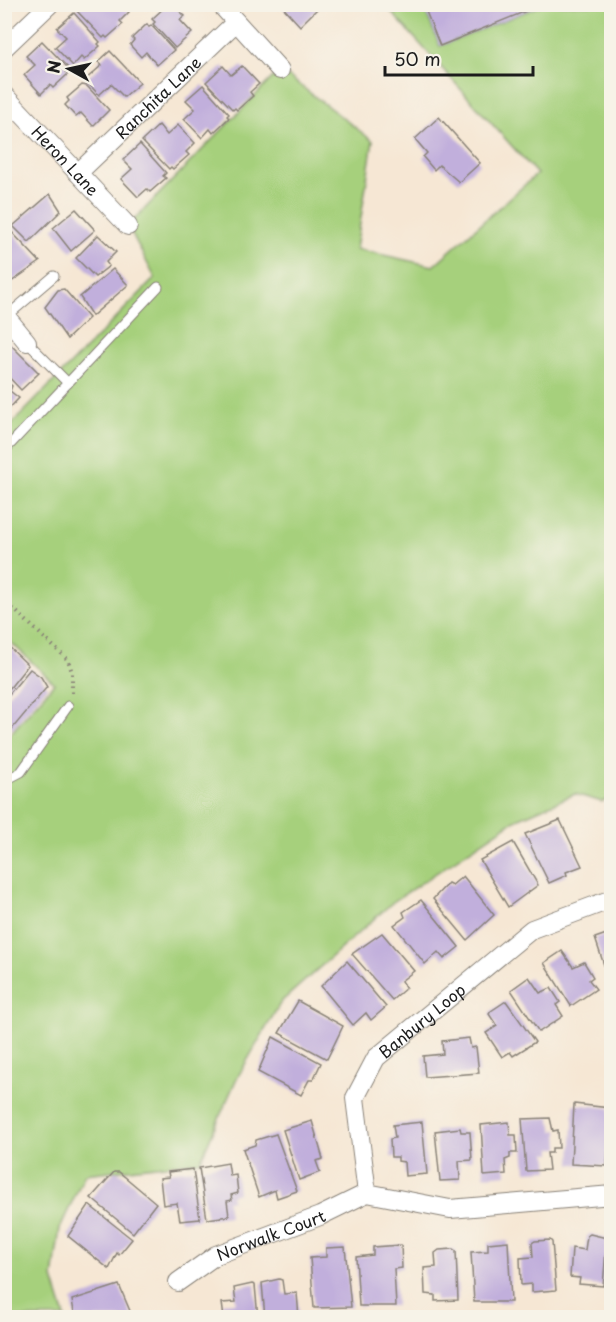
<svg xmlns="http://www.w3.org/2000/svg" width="616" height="1322" viewBox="0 0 616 1322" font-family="'Playpen Sans',sans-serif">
  <rect width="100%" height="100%" fill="#f7f3e8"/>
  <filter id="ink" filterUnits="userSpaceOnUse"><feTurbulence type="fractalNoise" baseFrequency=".0167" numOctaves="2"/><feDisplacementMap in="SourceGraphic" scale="12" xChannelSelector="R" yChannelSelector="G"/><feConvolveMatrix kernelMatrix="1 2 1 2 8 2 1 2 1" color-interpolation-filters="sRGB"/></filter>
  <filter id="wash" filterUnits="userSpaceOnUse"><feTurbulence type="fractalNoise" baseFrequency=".008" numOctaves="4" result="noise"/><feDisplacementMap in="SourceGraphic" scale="24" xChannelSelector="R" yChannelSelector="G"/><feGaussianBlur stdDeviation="1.35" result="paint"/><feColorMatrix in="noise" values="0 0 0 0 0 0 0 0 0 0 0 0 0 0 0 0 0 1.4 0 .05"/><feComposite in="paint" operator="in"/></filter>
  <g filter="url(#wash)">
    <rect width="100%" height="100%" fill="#f6e7d4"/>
    <polygon fill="#a6d07c" stroke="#61764c" stroke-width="1.5" points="385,5 423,5 440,46 542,5 611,5 611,797 602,802 575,794 515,820 393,902 281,1002 236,1080 200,1161 85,1174 60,1228 53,1278 65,1317 5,1318 5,740 54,683 5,637 5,431 155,278 128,226 280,70 373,141 356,249 433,266 537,174"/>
    <g id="blocks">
      <g fill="#c1afdc">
        <polygon points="172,4 185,16 180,20 192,33 175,48 153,24 155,22 152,19 167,5 169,7"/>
        <polygon points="280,4 322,4 300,26"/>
        <polygon points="423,4 541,4 541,5 440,46"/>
        <polygon points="82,5 122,5 129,12 120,21 123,24 107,38 105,36 103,38 76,10"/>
        <polygon points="74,13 100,42 98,44 100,46 84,60 81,57 73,66 55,47 66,37 57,28"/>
        <polygon points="147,24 149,27 151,25 174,50 157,65 146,52 141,57 130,45 134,40 132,38"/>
        <polygon points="42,41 69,69 66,72 68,74 53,88 50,85 41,94 24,75 35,65 26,56"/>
        <polygon points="110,51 140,83 124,97 111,84 99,95 85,80 102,65 98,62"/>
        <polygon points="223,66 231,75 242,66 259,84 250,92 253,96 237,110 235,108 233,110 206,82"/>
        <polygon points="82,85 87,86 109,110 93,126 81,113 76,117 65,105 69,101 67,98"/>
        <polygon points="203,85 229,114 227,116 229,118 213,133 210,129 202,138 184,119 195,109 186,100"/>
        <polygon points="439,117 480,163 459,182 439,165 434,170 423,157 427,153 415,139"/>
        <polygon points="159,125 167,135 178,125 195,143 186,152 189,155 173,169 171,167 169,169 142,141"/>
        <polygon points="140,144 166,173 163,176 166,178 150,192 147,189 138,197 121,179 132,169 123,160"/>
        <polygon points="50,194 61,211 29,242 13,226"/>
        <polygon points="76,209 95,230 71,251 53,228"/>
        <polygon points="8,228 40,262 8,284 4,280 4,232"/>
        <polygon points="98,235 116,252 106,262 109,266 95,277 76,258"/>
        <polygon points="113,269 128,285 92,316 80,297"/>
        <polygon points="64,289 89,318 67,339 45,307 58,290"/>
        <polygon points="4,338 39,373 21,390 4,372"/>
        <polygon points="4,379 12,386 10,391 19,398 4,414"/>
        <polygon points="4,642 28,665 9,689 4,686"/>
        <polygon points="30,669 41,677 47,687 12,729 4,721 4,700"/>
        <polygon points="560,820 582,866 566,872 567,875 549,883 525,834"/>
        <polygon points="513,842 538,885 508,907 480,860"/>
        <polygon points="463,876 494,915 467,940 433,899 448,883 452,885"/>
        <polygon points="421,900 459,947 444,959 438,952 425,964 394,925 405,917 403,912"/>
        <polygon points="612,932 612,986 611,986 595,938"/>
        <polygon points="382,933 414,971 401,981 406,988 392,1000 352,954"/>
        <polygon points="562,951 573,967 584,962 593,977 589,980 596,989 571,1006 544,963"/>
        <polygon points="347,961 386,1007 371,1020 366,1013 353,1025 321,986"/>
        <polygon points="529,977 540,993 551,988 560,1002 556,1005 563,1016 539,1032 511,990"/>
        <polygon points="298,1001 343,1026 327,1059 279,1033"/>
        <polygon points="506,1001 535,1042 513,1056 510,1052 502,1057 486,1033 497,1026 489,1014 491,1011"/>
        <polygon points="273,1037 321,1063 313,1080 309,1080 301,1095 258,1072"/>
        <polygon points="469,1038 471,1048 476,1047 479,1073 425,1077 423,1056 443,1054 442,1041"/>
        <polygon points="574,1104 610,1108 607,1166 571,1164"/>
        <polygon points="550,1118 553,1131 558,1130 559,1148 552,1148 552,1153 547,1153 549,1170 526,1171 522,1119"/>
        <polygon points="312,1121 323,1159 316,1161 320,1172 299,1180 283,1130"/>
        <polygon points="422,1122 427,1174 405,1176 404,1162 398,1161 398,1157 391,1157 390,1139 395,1138 393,1125"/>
        <polygon points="509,1122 510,1135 516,1135 517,1153 510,1153 510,1158 505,1160 506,1174 484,1176 481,1125"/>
        <polygon points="460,1128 461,1132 470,1132 472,1160 459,1161 460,1180 440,1181 435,1131"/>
        <polygon points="276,1134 297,1191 277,1198 275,1190 259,1197 243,1149 255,1145 256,1140"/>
        <polygon points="228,1163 230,1176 236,1175 238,1193 231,1195 232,1200 227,1201 229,1216 207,1219 199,1168"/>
        <polygon points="193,1169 200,1219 180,1221 177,1203 163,1205 160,1178 169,1177 168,1172"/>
        <polygon points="114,1172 119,1172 156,1203 133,1233 91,1198"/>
        <polygon points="89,1205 132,1239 119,1255 117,1253 109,1269 68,1236"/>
        <polygon points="590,1234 607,1238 603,1286 579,1284 580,1278 570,1277 572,1248 585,1250 587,1236"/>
        <polygon points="550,1240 552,1242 556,1290 532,1292 532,1284 521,1285 520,1258 533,1257 532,1243 535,1241"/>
        <polygon points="508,1241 511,1302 474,1302 471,1252 488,1251 488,1243"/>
        <polygon points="401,1245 402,1268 394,1269 396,1306 359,1306 356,1257 373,1255 373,1247"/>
        <polygon points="345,1247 351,1307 314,1308 310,1258 326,1257 326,1248"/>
        <polygon points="453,1249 456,1251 458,1300 435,1301 435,1295 425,1294 424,1268 436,1267 435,1253 439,1250"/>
        <polygon points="279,1279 282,1280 284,1294 297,1293 299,1318 265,1318 262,1283"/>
        <polygon points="252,1284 255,1285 258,1318 224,1318 222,1303 236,1302 234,1288"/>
        <polygon points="119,1285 133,1318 75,1318 72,1300"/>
      </g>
    </g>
  </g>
  <g filter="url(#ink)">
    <use href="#blocks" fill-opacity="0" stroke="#898278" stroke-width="1.5"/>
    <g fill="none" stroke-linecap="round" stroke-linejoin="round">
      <g stroke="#898278" stroke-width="11">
        <g id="lane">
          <polyline points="7,316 54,276"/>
          <polyline points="27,342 68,383"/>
          <polyline points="4,451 158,287"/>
          <polyline points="4,781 21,772 68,706"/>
        </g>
      </g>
      <g stroke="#898278" stroke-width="20">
        <g id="street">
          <polyline points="220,4 280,70"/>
          <polyline points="4,48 50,4"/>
          <path id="s1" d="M4,95L128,226"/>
          <path id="s2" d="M78,173L236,22"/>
          <polyline points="4,314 27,342"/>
          <path id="s3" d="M367,1193L355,1098L376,1058L532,929L612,899"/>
          <polyline points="367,1193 450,1209 612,1195"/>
          <path id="s4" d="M178,1282L216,1255L320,1216L367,1193"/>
        </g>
      </g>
      <polyline stroke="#898278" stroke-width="4" stroke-dasharray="1.5 4.5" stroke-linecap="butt" points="4,600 68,660 72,672 72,694"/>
      <use href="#lane" stroke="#fff" stroke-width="9"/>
      <use href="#street" stroke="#fff" stroke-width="18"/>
    </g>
  </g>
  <g text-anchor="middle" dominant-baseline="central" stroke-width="4.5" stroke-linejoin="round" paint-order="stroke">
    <g font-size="16" fill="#1c1c1c" stroke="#f7f3e8">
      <text stroke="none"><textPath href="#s2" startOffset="110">Ranchita Lane</textPath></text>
      <text stroke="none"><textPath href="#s1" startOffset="90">Heron Lane</textPath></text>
      <text stroke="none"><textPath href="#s3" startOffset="200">Banbury Loop</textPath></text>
      <text stroke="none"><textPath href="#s4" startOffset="105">Norwalk Court</textPath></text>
    </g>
  </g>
  <rect width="616" height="1322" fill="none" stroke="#f7f3e8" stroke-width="24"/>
  <g transform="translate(69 69) rotate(278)" stroke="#f7f3e8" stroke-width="4.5" paint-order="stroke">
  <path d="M0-4.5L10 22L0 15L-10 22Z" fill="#1c1c1c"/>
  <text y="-9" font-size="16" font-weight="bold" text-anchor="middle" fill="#1c1c1c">N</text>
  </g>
  <path d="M385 66v9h148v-9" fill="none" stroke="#1c1c1c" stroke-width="3"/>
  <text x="394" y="66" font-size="18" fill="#1c1c1c" stroke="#f7f3e8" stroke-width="4.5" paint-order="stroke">50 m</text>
</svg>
